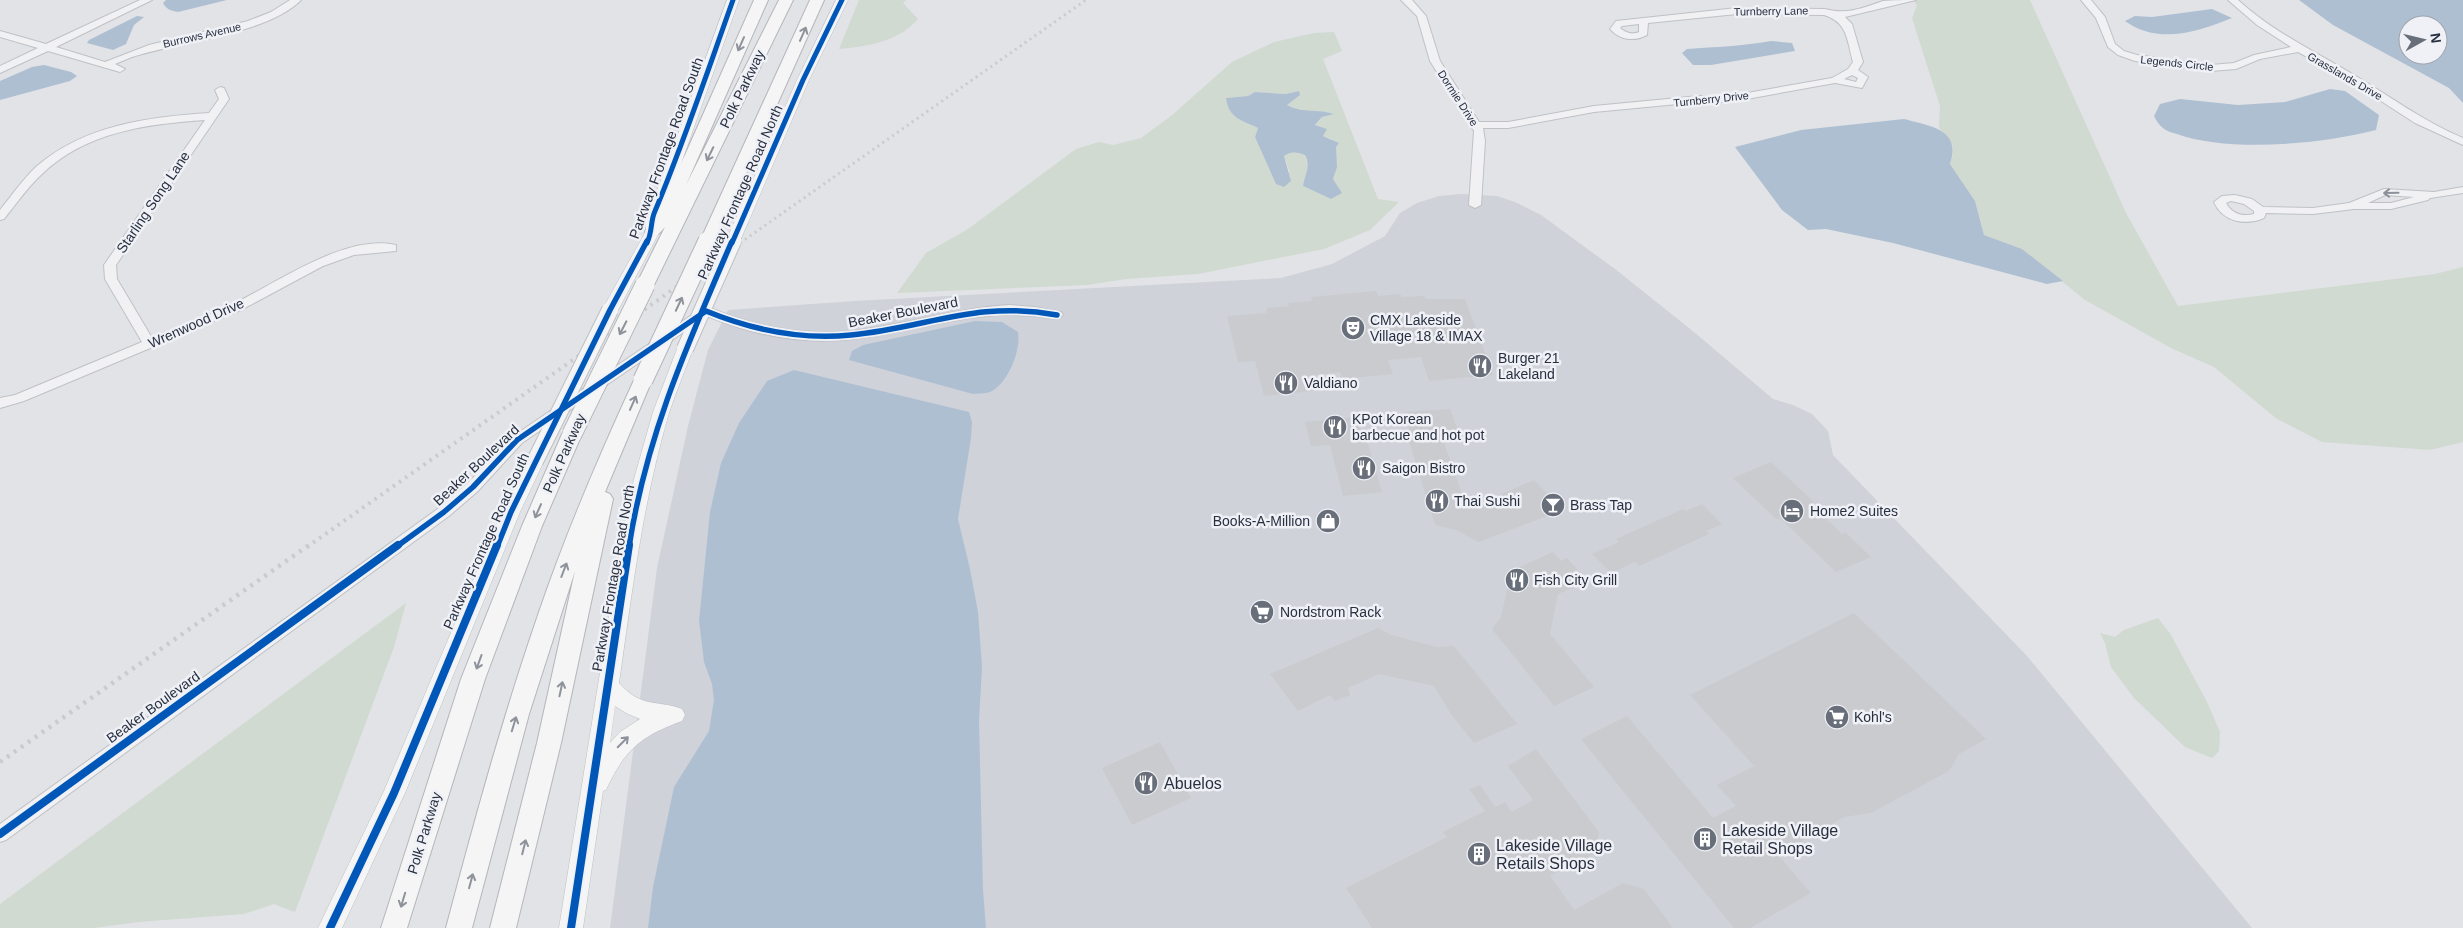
<svg xmlns="http://www.w3.org/2000/svg" width="2463" height="928" viewBox="0 0 2463 928" font-family="Helvetica,sans-serif">
  <rect width="100%" height="100%" fill="#e1e3e6"/>
  <polygon fill="#cfd2d9" points="1461,194 1497,196 1515,202 1541,215 1615,269 1694,332 1773,399 1793,405 1812,414 1828,431 1833,455 2027,656 2252,928 610,928 657,568 688,426 708,350 728,310 855,301 1281,278 1332,264 1385,236 1400,213 1417,203 1439,196"/>
  <g fill="#d1dad1" fill-rule="evenodd">
    <path d="M859,0H906L903,3L918,19C899,41 867,47 839,49Z"/>
    <path d="M1913,0H2030L2126,213L2178,306L2435,274L2463,267V442L2430,450L2322,442L2277,419L2214,367L2171,348L2085,300L2022,249L1984,235L1975,201L1950,164C1957,145 1952,142 1939,128L1940,106L1912,18L1917,5Z"/>
    <path d="M1334,32L1342,51L1323,59L1378,199L1399,202L1370,230L1324,249L1198,274L1126,279L1087,285L897,293L926,253L968,229L1076,149L1099,142L1113,145L1141,138L1171,116L1232,62L1274,42L1314,33ZM1299,91V95L1286,105C1297,111 1319,111 1333,114L1322,117L1315,126L1323,136L1332,139C1338,152 1337,166 1333,179L1341,193L1331,199L1303,186L1308,168L1305,155C1297,152 1291,151 1284,156L1290,173L1268,163L1255,137L1258,128L1248,123L1226,98L1248,96L1255,92L1286,94Z"/>
    <polygon points="406,603 394,647 295,912 274,904 244,914 138,922 94,928 0,928 0,904"/>
    <polygon points="2158,618 2171,635 2207,702 2220,732 2219,751 2212,758 2185,747 2134,698 2111,667 2105,643 2100,633 2115,637 2124,630"/>
  </g>
  <g fill="#afbfd2" fill-rule="evenodd">
    <path d="M166,0H227L178,12C171,11 166,9 163,3Z"/>
    <path d="M2299,0H2463V103L2449,88L2333,25ZM2408,25H2438V55H2408Z"/>
    <path d="M2212,9L2232,18C2198,32 2158,45 2125,21L2135,16L2152,17Z"/>
    <polygon points="137,16 144,17 134,25 126,44 113,50 87,43 89,40"/>
    <path d="M1771,41L1792,43L1795,51L1711,65H1693L1682,53L1687,49C1715,47 1743,46 1771,41Z"/>
    <polygon points="44,65 71,72 77,76 70,81 0,100 0,81 32,67"/>
    <path d="M2330,89L2345,91L2379,115L2376,130C2322,144 2229,153 2177,134C2173,133 2166,131 2163,128C2159,125 2156,120 2154,116L2160,104L2180,99L2238,105L2285,102Z"/>
    <path d="M1299,91L1300,95L1287,105C1300,113 1319,109 1334,114L1322,117L1315,125L1327,129L1323,136L1339,143L1336,147L1337,167L1333,179L1342,193L1331,199L1303,186C1305,174 1311,167 1305,155C1297,152 1291,151 1284,156L1291,181L1284,187L1276,184L1255,137L1258,128C1242,120 1229,119 1226,98L1248,96L1255,92L1286,94Z"/>
    <path d="M1904,119C1930,126 1962,129 1950,164L1975,201L1984,235L2022,249L2063,281L2047,284L1893,243L1826,229L1808,230L1782,210L1735,147L1801,130Z"/>
    <path d="M975,321L1002,322L1018,332C1021,350 1009,381 992,391C987,394 979,393 973,394L849,360L852,351L863,345Z"/>
    <polygon points="794,370 969,412 972,422 971,438 958,519 970,569 978,612 982,667 979,721 983,890 986,928 648,928 653,887 674,787 709,731 714,700 712,684 704,662 699,621 710,512 721,463 739,423 767,381"/>
  </g>
  <g fill="#c9cbce">
    <polygon points="1376,291 1378,296 1400,294 1402,297 1424,296 1426,299 1465,299 1493,375 1429,381 1421,357 1388,360 1393,374 1342,379 1340,372 1308,376 1313,391 1264,396 1255,361 1238,362 1227,316 1266,313 1267,308 1289,306 1288,303 1312,301 1311,297"/>
    <polygon points="1450,409 1459,433 1441,434 1465,502 1476,505 1534,480 1563,510 1479,542 1456,530 1435,525 1408,438 1412,437 1404,412"/>
    <polygon points="1356,417 1363,441 1367,441 1382,492 1343,496 1330,445 1311,446 1305,422"/>
    <polygon points="1771,462 1814,502 1810,504 1842,534 1845,532 1871,557 1836,572 1780,518 1776,519 1733,478"/>
    <polygon points="1702,504 1722,524 1706,531 1709,534 1639,566 1635,562 1611,573 1592,554 1619,542 1616,539 1683,509 1686,511"/>
    <polygon points="1553,552 1561,561 1567,558 1577,569 1572,572 1582,584 1558,594 1550,634 1594,687 1554,706 1492,629 1501,617 1508,586 1506,573"/>
    <polygon points="1854,613 1986,739 1959,754 1949,771 1871,813 1844,817 1778,855 1811,893 1750,928 1734,928 1581,739 1627,716 1713,818 1736,806 1717,785 1754,766 1690,695"/>
    <polygon points="1378,628 1391,635 1437,647 1454,646 1517,724 1474,743 1451,714 1434,686 1379,674 1348,688 1350,695 1335,701 1330,695 1298,711 1270,674"/>
    <polygon points="1160,742 1191,798 1132,825 1102,768"/>
    <polygon points="1536,749 1599,832 1594,854 1550,876 1574,910 1623,883 1644,889 1673,928 1372,928 1346,888 1447,837 1443,832 1485,811 1469,789 1480,785 1495,807 1505,802 1512,812 1533,800 1508,766"/>
  </g>
  <g fill="none" stroke-linecap="round" stroke-linejoin="round">
    <g stroke="#bfc1c4" stroke-width="2">
      <g id="minor">
        <path d="M140,0H152L56,47L105,62L149,45L248,21L271,12L290,0H301C268,34 178,42 132,57L115,64L125,69L120,72L48,51L0,73V66L38,48L0,37V31L46,44Z"/>
        <path d="M1401,0H1412L1426,16L1440,61L1479,122H1508L1594,106L1699,96H1730L1832,78L1848,69L1853,62C1847,41 1848,22 1824,15L1737,14L1648,23L1647,35C1634,42 1620,40 1610,29L1616,21L1737,8L1825,9C1847,15 1863,8 1883,1C1892,0 1906,0 1916,0L1845,17L1852,24L1863,62L1858,70L1868,77L1862,88L1835,83L1730,102H1699L1594,112L1508,128H1483L1485,141L1481,205L1475,208L1469,205L1474,131L1430,61L1417,16ZM1639,24V32C1632,35 1626,33 1620,28L1622,26ZM1852,75L1858,78L1856,82L1844,79Z"/>
        <path d="M2081,0H2091L2105,17L2115,44L2124,51L2137,55L2211,65L2234,63L2254,55L2291,47L2257,25L2228,0H2238C2273,32 2314,51 2354,75C2390,96 2424,122 2463,138V145L2415,123L2347,79L2298,52L2260,59L2236,69L2211,71L2135,61L2118,55L2108,47L2096,18Z"/>
        <path d="M220,87L224,88L229,99L116,265L117,279L152,338C179,327 207,317 233,304C277,283 346,233 396,245V251L354,255L323,266L241,310L24,401L0,408V398L15,395L142,342L105,279L104,265L205,120C146,124 85,132 41,175C27,188 16,204 4,219L0,220V210C12,195 23,179 37,166C85,125 148,117 209,113L219,99L215,90Z"/>
        <path d="M2463,187V193L2430,198L2428,200L2391,209H2354L2313,214L2266,213L2264,218C2246,226 2222,222 2214,202L2222,196L2235,195L2252,199L2263,207L2313,208L2349,203L2384,189L2434,192ZM2385,195L2414,197L2391,203H2368ZM2231,201L2244,204L2254,211V214C2243,217 2232,214 2226,203Z"/>
        <path d="M1010,305L1034,307L1061,312L1063,315L1057,319C981,305 926,330 853,339C803,345 753,335 707,316L522,443L478,491L449,516L6,840L0,842V824L439,508L468,483L512,437L702,308H710C756,327 803,336 852,331C906,325 956,308 1010,305Z"/>
      </g>
    </g>
    <g stroke="#bdc0c4" stroke-width="1">
      <g id="major">
        <polygon points="727,0 739,0 676,178 659,218 660,231 616,314 604,314 602,310 646,231 645,218 662,178"/>
        <polygon points="836,0 848,0 809,80 750,218 748,221 738,221 736,218 797,80"/>
        <path d="M685,344L691,345L693,349C685,370 676,392 669,413C643,501 632,592 619,683C643,709 654,699 682,709L685,715L682,721C641,736 625,749 606,790L603,791L583,928H559L621,542L634,479L653,412L677,349L679,345ZM615,706L626,713L640,719L620,732L610,743Z"/>
        <polygon points="535,455 541,457 544,461 520,512 405,793 342,928 318,928 384,791 502,512 529,457"/>
      </g>
    </g>
    <g stroke="#b4b6bb" stroke-width="2">
      <g id="highway">
        <path d="M754,0H768L686,185L779,0H793L654,285L651,289H639L636,285L665,227C659,234 656,237 647,235L645,231L653,221L685,155Z"/>
        <polygon points="810,0 824,0 716,241 714,245 702,245 700,241"/>
        <path d="M643,374L650,376L652,380L605,492L610,494L613,499L561,743L516,928H490L537,743L575,571L529,714L472,928H446C474,822 503,716 539,612C566,533 599,456 634,380L636,376Z"/>
        <polygon points="572,427 579,429 582,434 542,526 485,679 407,928 381,928 461,679 522,526 562,434 565,429"/>
      </g>
    </g>
    <use href="#minor" fill="#f1f1f3" fill-rule="evenodd"/>
    <use href="#major" fill="#f5f5f6" fill-rule="evenodd"/>
    <use href="#highway" fill="#f5f5f6" fill-rule="evenodd"/>
    <polyline stroke="#cacbcf" stroke-width="3" stroke-dasharray="2 4" stroke-linecap="butt" points="740,243 1086,0"/>
    <polyline stroke="#cacbcf" stroke-width="4" stroke-dasharray="2.5 5" stroke-linecap="butt" points="307,547 742,241"/>
    <polyline stroke="#cacbcf" stroke-width="4.5" stroke-dasharray="3 5.5" stroke-linecap="butt" points="0,762 309,545"/>
    <g stroke="#bdc0c4" stroke-width="14" stroke-linecap="butt">
      <polyline id="major-bridge-far1" points="732,243 743,218"/>
    </g>
    <g stroke="#bdc0c4" stroke-width="18" stroke-linecap="butt">
      <g id="major-bridge">
        <polyline points="685,349 733,241"/>
        <polyline points="535,461 610,310"/>
      </g>
    </g>
    <g stroke="#b4b6bb" stroke-width="21" stroke-linecap="butt">
      <g id="highway-bridge">
        <polyline points="643,380 708,241"/>
        <polyline points="572,434 645,285"/>
      </g>
    </g>
    <use href="#major-bridge-far1" stroke="#f5f5f6" stroke-width="13"/>
    <use href="#major-bridge" stroke="#f5f5f6" stroke-width="16"/>
    <use href="#highway-bridge" stroke="#f5f5f6" stroke-width="19"/>
    <g stroke="#eff1f6" stroke-width="8">
      <g id="cycleway-far2">
        <path d="M647,243C653,230 650,222 655,211C684,142 708,70 733,0"/>
        <polyline points="732,243 803,80 842,0"/>
      </g>
    </g>
    <g stroke="#eff1f6" stroke-width="9">
      <g id="cycleway-far1">
        <path d="M396,547L444,512L473,487L517,440L706,311C752,330 800,340 851,335C926,328 977,300 1057,315"/>
        <polyline points="497,547 511,512 610,310 647,241"/>
        <path d="M629,547C646,436 688,343 732,241"/>
      </g>
    </g>
    <g stroke="#eff1f6" stroke-width="11">
      <g id="cycleway">
        <polyline points="0,834 398,545"/>
        <polyline points="330,928 394,793 497,545"/>
        <polyline points="571,928 629,545"/>
      </g>
    </g>
    <use href="#cycleway-far2" stroke="#0057b8" stroke-width="5"/>
    <use href="#cycleway-far1" stroke="#0057b8" stroke-width="5.5"/>
    <use href="#cycleway" stroke="#0057b8" stroke-width="8"/>
  </g>
  <defs><path id="oneway-shaft" d="M-6 0H5M1.5-3L5.5 0L1.5 3" fill="none" stroke-width="1.6" stroke-linecap="round" stroke-linejoin="round" transform="scale(1.25)"/></defs>
  <g stroke="#8e929b">
    <use href="#oneway-shaft" transform="translate(803 34) rotate(-66)"/>
    <use href="#oneway-shaft" transform="translate(741 44) rotate(114)"/>
    <use href="#oneway-shaft" transform="translate(710 154) rotate(116)"/>
    <use href="#oneway-shaft" transform="translate(679 304) rotate(-65)"/>
    <use href="#oneway-shaft" transform="translate(623 328) rotate(117)"/>
    <use href="#oneway-shaft" transform="translate(633 403) rotate(-66)"/>
    <use href="#oneway-shaft" transform="translate(538 511) rotate(114)"/>
    <use href="#oneway-shaft" transform="translate(564 570) rotate(-69)"/>
    <use href="#oneway-shaft" transform="translate(479 662) rotate(110)"/>
    <use href="#oneway-shaft" transform="translate(561 689) rotate(-78)"/>
    <use href="#oneway-shaft" transform="translate(514 724) rotate(-73)"/>
    <use href="#oneway-shaft" transform="translate(623 742) rotate(-45)"/>
    <use href="#oneway-shaft" transform="translate(524 847) rotate(-76)"/>
    <use href="#oneway-shaft" transform="translate(471 881) rotate(-75)"/>
    <use href="#oneway-shaft" transform="translate(403 900) rotate(107)"/>
  </g>
  <use stroke="#8c909a" href="#oneway-shaft" transform="translate(2391 193) rotate(179)"/>
  <defs>
    <g id="theatre-disc" transform="scale(1.25)"><circle r="9.5" fill="#696f7a" stroke="#eff1f6"/><path d="M-5-5.5Q0-4 5-5.5V0Q5 5 0 6Q-5 5-5 0ZM-3.3-2.5H-1v1.5H-3.3ZM1-2.5H3.3v1.5H1ZM-2.8 1Q0 5.5 2.8 1Z" fill="#fff"/></g>
    <g id="restaurant-disc" transform="scale(1.25)"><circle r="9.5" fill="#696f7a" stroke="#eff1f6"/><path d="M-5-6h1v4h1v-4h1v4h1v-4h1v5L-1.5 .5V6h-2V.5L-5-1ZM5-6V6H3V1.5H1.5Q1.5-4 5-6Z" fill="#fff"/></g>
    <g id="bar-disc" transform="scale(1.25)"><circle r="9.5" fill="#696f7a" stroke="#eff1f6"/><path d="M-6-5H6L.8 .8V4.5H3.5V6h-7V4.5H-.8V.8Z" fill="#fff"/></g>
    <g id="hotel-disc" transform="scale(1.25)"><circle r="9.5" fill="#696f7a" stroke="#eff1f6"/><path d="M-6-4.5h1.5V1H6V5H4.5V3h-9V5H-6ZM-4 0a1.8 1.8 0 1 1 3.6 0ZM.5 0V-2.5h3Q6-2.5 6 0Z" fill="#fff"/></g>
    <g id="shop-disc" transform="scale(1.25)"><circle r="9.5" fill="#696f7a" stroke="#eff1f6"/><path d="M-5-2.5h2.3a2.7 3.5 0 0 1 5.4 0H5L5.5 6h-11ZM-1.5-2.5h3a1.5 2.3 0 0 0-3 0Z" fill="#fff"/></g>
    <g id="supermarket-disc" transform="scale(1.25)"><circle r="9.5" fill="#696f7a" stroke="#eff1f6"/><path d="M-6-5.5h2.5l.6 2H6L4.5 2H-2.5L-4.4-4H-6ZM-1.5 3.2a1.3 1.3 0 1 0 .1 0ZM3 3.2a1.3 1.3 0 1 0 .1 0Z" fill="#fff"/></g>
    <g id="building-disc" transform="scale(1.25)"><circle r="9.5" fill="#696f7a" stroke="#eff1f6"/><path d="M-4-6H4V6H1V3H-1V6H-4ZM-2.5-4.3h1.7v1.8h-1.7ZM.8-4.3h1.7v1.8H.8ZM-2.5-1h1.7V.8h-1.7ZM.8-1h1.7V.8H.8Z" fill="#fff"/></g>
  </defs>
  <g fill-rule="evenodd">
    <use href="#theatre-disc" x="1353" y="328"/>
    <use href="#restaurant-disc" x="1480" y="366"/>
    <use href="#restaurant-disc" x="1286" y="383"/>
    <use href="#restaurant-disc" x="1335" y="427"/>
    <use href="#restaurant-disc" x="1364" y="468"/>
    <use href="#restaurant-disc" x="1437" y="501"/>
    <use href="#bar-disc" x="1553" y="505"/>
    <use href="#hotel-disc" x="1792" y="511"/>
    <use href="#shop-disc" x="1328" y="521"/>
    <use href="#restaurant-disc" x="1517" y="580"/>
    <use href="#supermarket-disc" x="1262" y="612"/>
    <use href="#supermarket-disc" x="1837" y="717"/>
    <use href="#restaurant-disc" x="1146" y="783"/>
    <use href="#building-disc" x="1705" y="839"/>
    <use href="#building-disc" x="1479" y="854"/>
  </g>
  <g text-anchor="middle" dominant-baseline="central" stroke-width="5" stroke-linejoin="round" paint-order="stroke">
    <g font-size="11" fill="#283040" stroke="#eff1f6">
      <text transform="translate(1771 11) rotate(-1)">Turnberry Lane</text>
      <text transform="translate(202 35) rotate(-13)">Burrows Avenue</text>
      <text transform="translate(2177 63) rotate(6)">Legends Circle</text>
      <text transform="translate(2345 76) rotate(30)">Grasslands Drive</text>
      <text transform="translate(1458 98) rotate(57)">Dormie Drive</text>
      <text transform="translate(1711 99) rotate(-6)">Turnberry Drive</text>
    </g>
    <g font-size="14" fill="#283040" stroke="#eff1f6">
      <text transform="translate(742 89) rotate(-64)">Polk Parkway</text>
      <text transform="translate(666 148) rotate(-70)">Parkway Frontage Road South</text>
      <text transform="translate(740 192) rotate(-66)">Parkway Frontage Road North</text>
      <text transform="translate(153 202) rotate(-56)">Starling Song Lane</text>
      <text transform="translate(903 312) rotate(-11)">Beaker Boulevard</text>
      <text transform="translate(196 323) rotate(-24)">Wrenwood Drive</text>
      <text transform="translate(564 453) rotate(-66)">Polk Parkway</text>
      <text transform="translate(476 465) rotate(-43)">Beaker Boulevard</text>
      <text transform="translate(486 541) rotate(-66)">Parkway Frontage Road South</text>
      <text transform="translate(613 578) rotate(-80)">Parkway Frontage Road North</text>
      <text transform="translate(153 707) rotate(-36)">Beaker Boulevard</text>
      <text transform="translate(424 833) rotate(-73)">Polk Parkway</text>
    </g>
    <g font-size="14" fill="#283040" stroke="#eff1f6" text-anchor="start">
      <text x="1370" y="320">CMX Lakeside<tspan x="1370" dy="16">Village 18 &amp; IMAX</tspan></text>
      <text x="1498" y="358">Burger 21<tspan x="1498" dy="16">Lakeland</tspan></text>
      <text x="1304" y="383">Valdiano</text>
      <text x="1352" y="419">KPot Korean<tspan x="1352" dy="16">barbecue and hot pot</tspan></text>
      <text x="1382" y="468">Saigon Bistro</text>
      <text x="1454" y="501">Thai Sushi</text>
      <text x="1570" y="505">Brass Tap</text>
      <text x="1810" y="511">Home2 Suites</text>
      <text x="1310" y="521" text-anchor="end">Books-A-Million</text>
      <text x="1534" y="580">Fish City Grill</text>
      <text x="1280" y="612">Nordstrom Rack</text>
      <text x="1854" y="717">Kohl's</text>
    </g>
    <g font-size="16" fill="#283040" stroke="#eff1f6" text-anchor="start">
      <text x="1164" y="783">Abuelos</text>
      <text x="1722" y="830">Lakeside Village<tspan x="1722" dy="18">Retail Shops</tspan></text>
      <text x="1496" y="845">Lakeside Village<tspan x="1496" dy="18">Retails Shops</tspan></text>
    </g>
  </g>
  <g transform="translate(2423 40) rotate(82)"><circle r="24" fill="#eff1f6" stroke="#9fa4ad"/>
  <path d="M0-4L9 19L0 12L-9 19Z" fill="#696f7a"/>
  <text y="-8" font-size="14" font-weight="bold" text-anchor="middle" fill="#283040">N</text>
  </g>
</svg>
